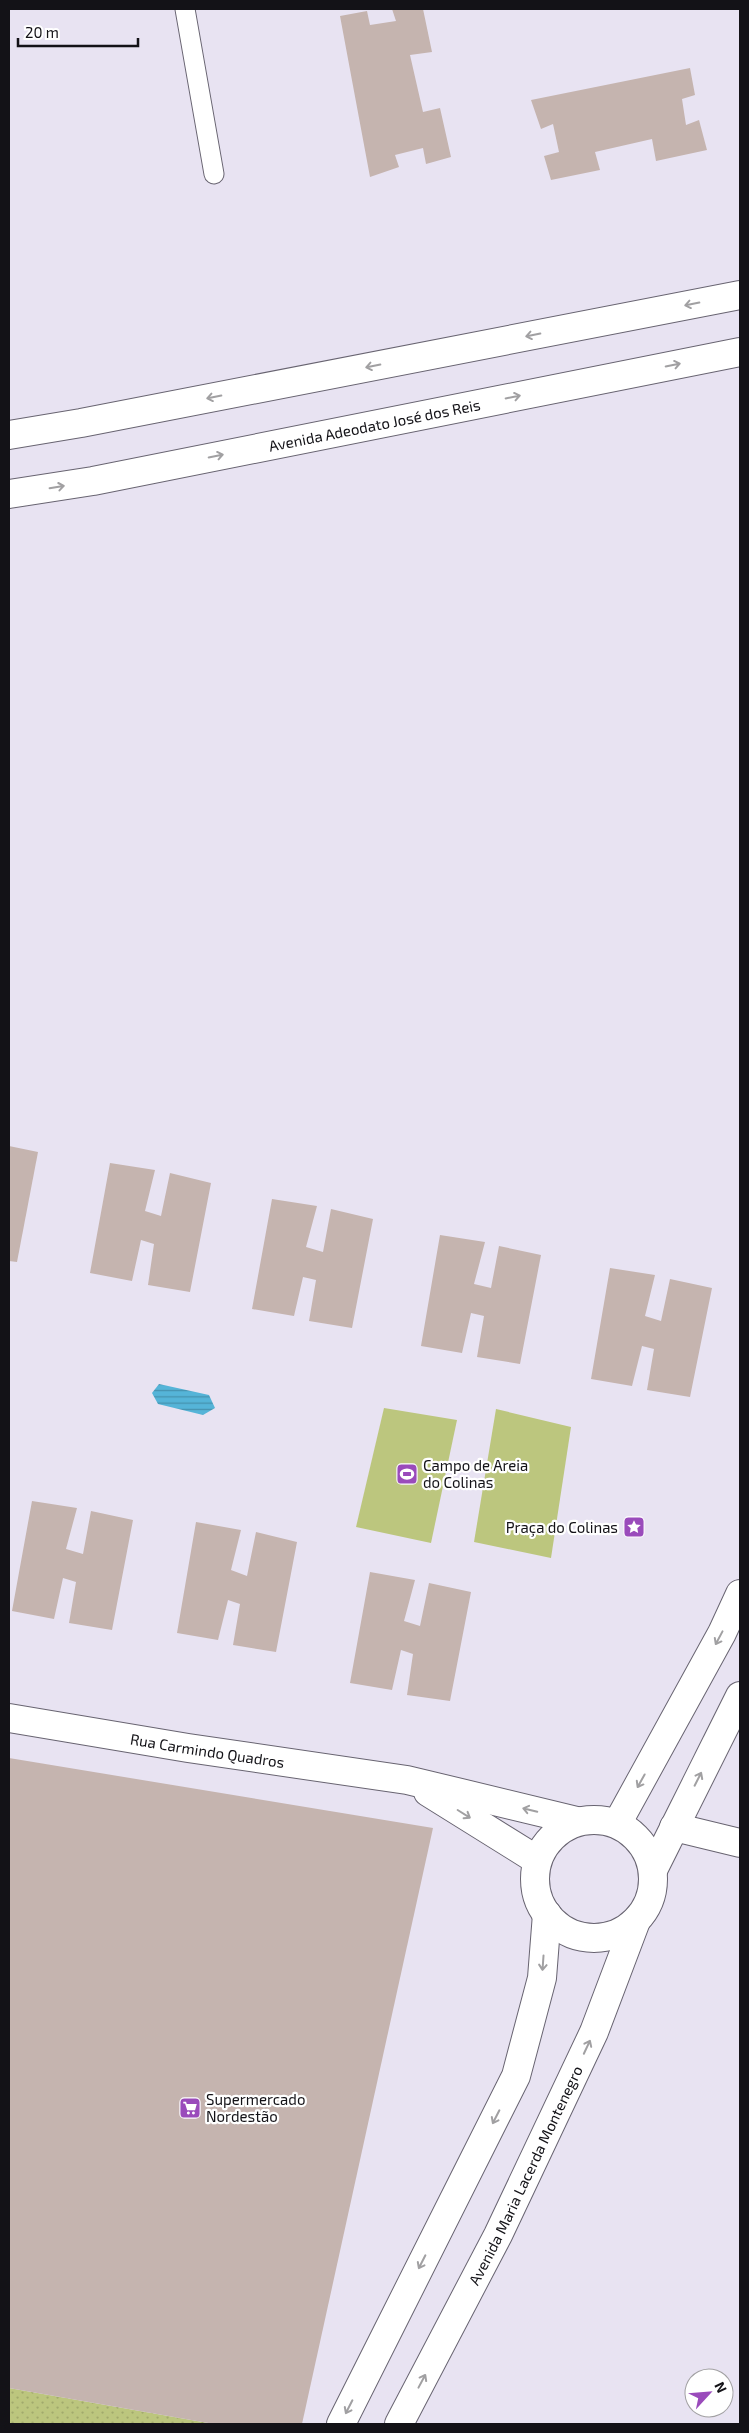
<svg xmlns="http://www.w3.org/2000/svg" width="749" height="2433" viewBox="0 0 749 2433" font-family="'Exo 2',sans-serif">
  <defs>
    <pattern id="grass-dots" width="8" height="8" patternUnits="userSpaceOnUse" patternTransform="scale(1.25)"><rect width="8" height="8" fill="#bcc67e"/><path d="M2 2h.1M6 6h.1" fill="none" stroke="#a1a96c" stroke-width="1.8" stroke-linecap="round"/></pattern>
    <pattern id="water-rules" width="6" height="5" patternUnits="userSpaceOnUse" patternTransform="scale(1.25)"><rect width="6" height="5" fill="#55b4d8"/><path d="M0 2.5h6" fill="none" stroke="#4591ae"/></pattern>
  </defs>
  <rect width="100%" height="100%" fill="#e8e3f2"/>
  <polygon fill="url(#grass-dots)" points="9,2388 214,2424 9,2424"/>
  <g fill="#bcc67e">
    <polygon points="384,1408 457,1420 431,1543 356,1527"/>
    <polygon points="496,1409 571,1427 551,1558 474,1542"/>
  </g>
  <polygon fill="url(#water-rules)" points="159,1384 209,1395 215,1408 203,1415 158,1404 152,1393"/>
  <g fill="#c5b4af">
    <polygon points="392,9 423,9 432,52 410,55 423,112 440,108 451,157 426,164 423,148 395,155 399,167 370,177 340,16 367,11 370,25 396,21"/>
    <polygon points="690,68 695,95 682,99 686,125 699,120 707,150 656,161 652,139 595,152 600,170 551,180 544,156 559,152 553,124 541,129 531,100"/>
    <polygon points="9,1146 38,1152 17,1262 9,1261"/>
    <polygon points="110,1163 155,1170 145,1211 161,1216 170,1173 211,1183 190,1292 148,1285 154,1244 141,1240 132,1281 90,1273"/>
    <polygon points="272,1199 317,1206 306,1247 323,1252 331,1209 373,1219 352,1328 309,1321 316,1280 303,1277 294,1316 252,1309"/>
    <polygon points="440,1235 485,1242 474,1284 491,1288 499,1246 541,1255 520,1364 477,1357 484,1316 471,1313 462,1353 421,1346"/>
    <polygon points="610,1268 655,1275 645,1316 661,1321 670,1279 712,1288 690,1397 647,1390 654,1349 642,1346 632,1386 591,1379"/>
    <polygon points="32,1501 77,1508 66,1549 83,1554 91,1511 133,1520 112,1630 69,1623 76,1582 63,1578 54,1619 12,1611"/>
    <polygon points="196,1522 241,1530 231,1570 247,1576 256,1532 297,1542 276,1652 233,1645 240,1604 228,1600 218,1640 177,1633"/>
    <polygon points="370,1572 415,1580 404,1621 420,1626 429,1583 471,1592 450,1701 407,1695 413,1654 401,1650 392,1690 350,1683"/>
    <polygon points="9,1758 433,1828 302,2424 214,2424 9,2388"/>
  </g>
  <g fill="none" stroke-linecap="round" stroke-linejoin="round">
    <g stroke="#686471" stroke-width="21">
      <polyline id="service" points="185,9 214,174"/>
    </g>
    <g stroke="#686471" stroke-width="30">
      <g id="minor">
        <polyline points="9,435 81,423 740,295"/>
        <path id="s1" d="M9,494L93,481L740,352"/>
        <path id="s2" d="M9,1718L188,1748L407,1780L577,1821"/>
        <polyline points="428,1792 537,1860"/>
      </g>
    </g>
    <g stroke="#686471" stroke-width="30">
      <polyline id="tertiary" points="674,1827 740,1843"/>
    </g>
    <g stroke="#686471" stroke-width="30">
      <g id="primary">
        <circle cx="594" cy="1879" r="59"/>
        <polyline points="617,1824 722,1633 740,1594"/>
        <polyline points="653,1870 740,1696"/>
        <polyline points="341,2424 516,2076 542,1978 547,1914"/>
        <path id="s3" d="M399,2424L498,2235L594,2032L636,1921"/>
      </g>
    </g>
    <use href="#service" stroke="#fff" stroke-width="19"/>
    <use href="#minor" stroke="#fff" stroke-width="28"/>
    <use href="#tertiary" stroke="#fff" stroke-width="28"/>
    <use href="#primary" stroke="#fff" stroke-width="28"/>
  </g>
  <defs><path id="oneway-shaft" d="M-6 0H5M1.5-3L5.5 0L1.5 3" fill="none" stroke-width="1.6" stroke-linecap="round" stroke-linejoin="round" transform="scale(1.25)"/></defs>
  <g stroke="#a1a0a2">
    <use href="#oneway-shaft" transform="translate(692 304) rotate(169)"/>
    <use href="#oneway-shaft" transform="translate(533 335) rotate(169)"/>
    <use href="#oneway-shaft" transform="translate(673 365) rotate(-11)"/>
    <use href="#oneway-shaft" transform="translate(373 366) rotate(169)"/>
    <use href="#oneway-shaft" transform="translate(214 397) rotate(169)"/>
    <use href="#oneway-shaft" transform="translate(513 397) rotate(-11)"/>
    <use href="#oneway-shaft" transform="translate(216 456) rotate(-11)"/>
    <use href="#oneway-shaft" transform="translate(57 487) rotate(-9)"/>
    <use href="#oneway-shaft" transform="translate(719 1638) rotate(118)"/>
    <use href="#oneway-shaft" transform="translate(698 1779) rotate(-63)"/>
    <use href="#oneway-shaft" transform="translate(641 1781) rotate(119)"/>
    <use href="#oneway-shaft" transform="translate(530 1810) rotate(-166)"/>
    <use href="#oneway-shaft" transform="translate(464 1814) rotate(32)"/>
    <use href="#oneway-shaft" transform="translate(543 1963) rotate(94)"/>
    <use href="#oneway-shaft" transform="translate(587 2047) rotate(-65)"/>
    <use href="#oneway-shaft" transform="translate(496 2117) rotate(117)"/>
    <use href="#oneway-shaft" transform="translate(422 2262) rotate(117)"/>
    <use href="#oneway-shaft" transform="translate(422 2381) rotate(-62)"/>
    <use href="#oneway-shaft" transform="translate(349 2407) rotate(117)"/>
  </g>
  <defs>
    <g id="stadium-square" transform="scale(1.125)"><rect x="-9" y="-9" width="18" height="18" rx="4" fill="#9a4bbb" stroke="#fff"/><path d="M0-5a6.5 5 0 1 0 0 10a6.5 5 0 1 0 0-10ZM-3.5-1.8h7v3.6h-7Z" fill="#fff"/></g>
    <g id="sight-square" transform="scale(1.125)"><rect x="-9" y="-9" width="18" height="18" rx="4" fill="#9a4bbb" stroke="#fff"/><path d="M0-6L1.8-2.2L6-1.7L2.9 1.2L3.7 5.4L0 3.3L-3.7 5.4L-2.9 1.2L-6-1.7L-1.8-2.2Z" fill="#fff"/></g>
    <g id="supermarket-square" transform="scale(1.125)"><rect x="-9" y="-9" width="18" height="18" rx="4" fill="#9a4bbb" stroke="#fff"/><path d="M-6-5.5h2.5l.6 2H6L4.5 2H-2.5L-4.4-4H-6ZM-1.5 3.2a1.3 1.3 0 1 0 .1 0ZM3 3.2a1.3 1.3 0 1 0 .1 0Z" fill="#fff"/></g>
  </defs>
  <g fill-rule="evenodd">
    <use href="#stadium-square" x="407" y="1474"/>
    <use href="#sight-square" x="634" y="1527"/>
    <use href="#supermarket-square" x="190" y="2108"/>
  </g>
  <g text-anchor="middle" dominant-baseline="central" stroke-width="4.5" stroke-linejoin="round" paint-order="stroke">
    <g font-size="15" fill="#131217" stroke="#fff">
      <text stroke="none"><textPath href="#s1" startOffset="372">Avenida Adeodato José dos Reis</textPath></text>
      <text stroke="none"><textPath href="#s2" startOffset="201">Rua Carmindo Quadros</textPath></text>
      <text stroke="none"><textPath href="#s3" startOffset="279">Avenida Maria Lacerda Montenegro</textPath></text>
    </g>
    <g font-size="15" fill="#131217" stroke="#fff" text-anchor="start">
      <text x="423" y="1465">Campo de Areia<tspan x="423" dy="17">do Colinas</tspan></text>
      <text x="618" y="1527" text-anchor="end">Praça do Colinas</text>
      <text x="206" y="2099">Supermercado<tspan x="206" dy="17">Nordestão</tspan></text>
    </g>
  </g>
  <rect width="749" height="2433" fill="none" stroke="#131217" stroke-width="20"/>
  <g transform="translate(709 2393) rotate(64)"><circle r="24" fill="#ffffff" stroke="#a1a0a2"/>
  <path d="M0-4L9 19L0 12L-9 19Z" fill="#9a4bbb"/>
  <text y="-8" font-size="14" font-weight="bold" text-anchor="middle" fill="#131217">N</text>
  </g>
  <path d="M18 38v8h120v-8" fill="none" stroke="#131217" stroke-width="2.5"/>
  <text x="25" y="38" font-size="15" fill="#131217" stroke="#ffffff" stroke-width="4" paint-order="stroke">20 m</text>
</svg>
